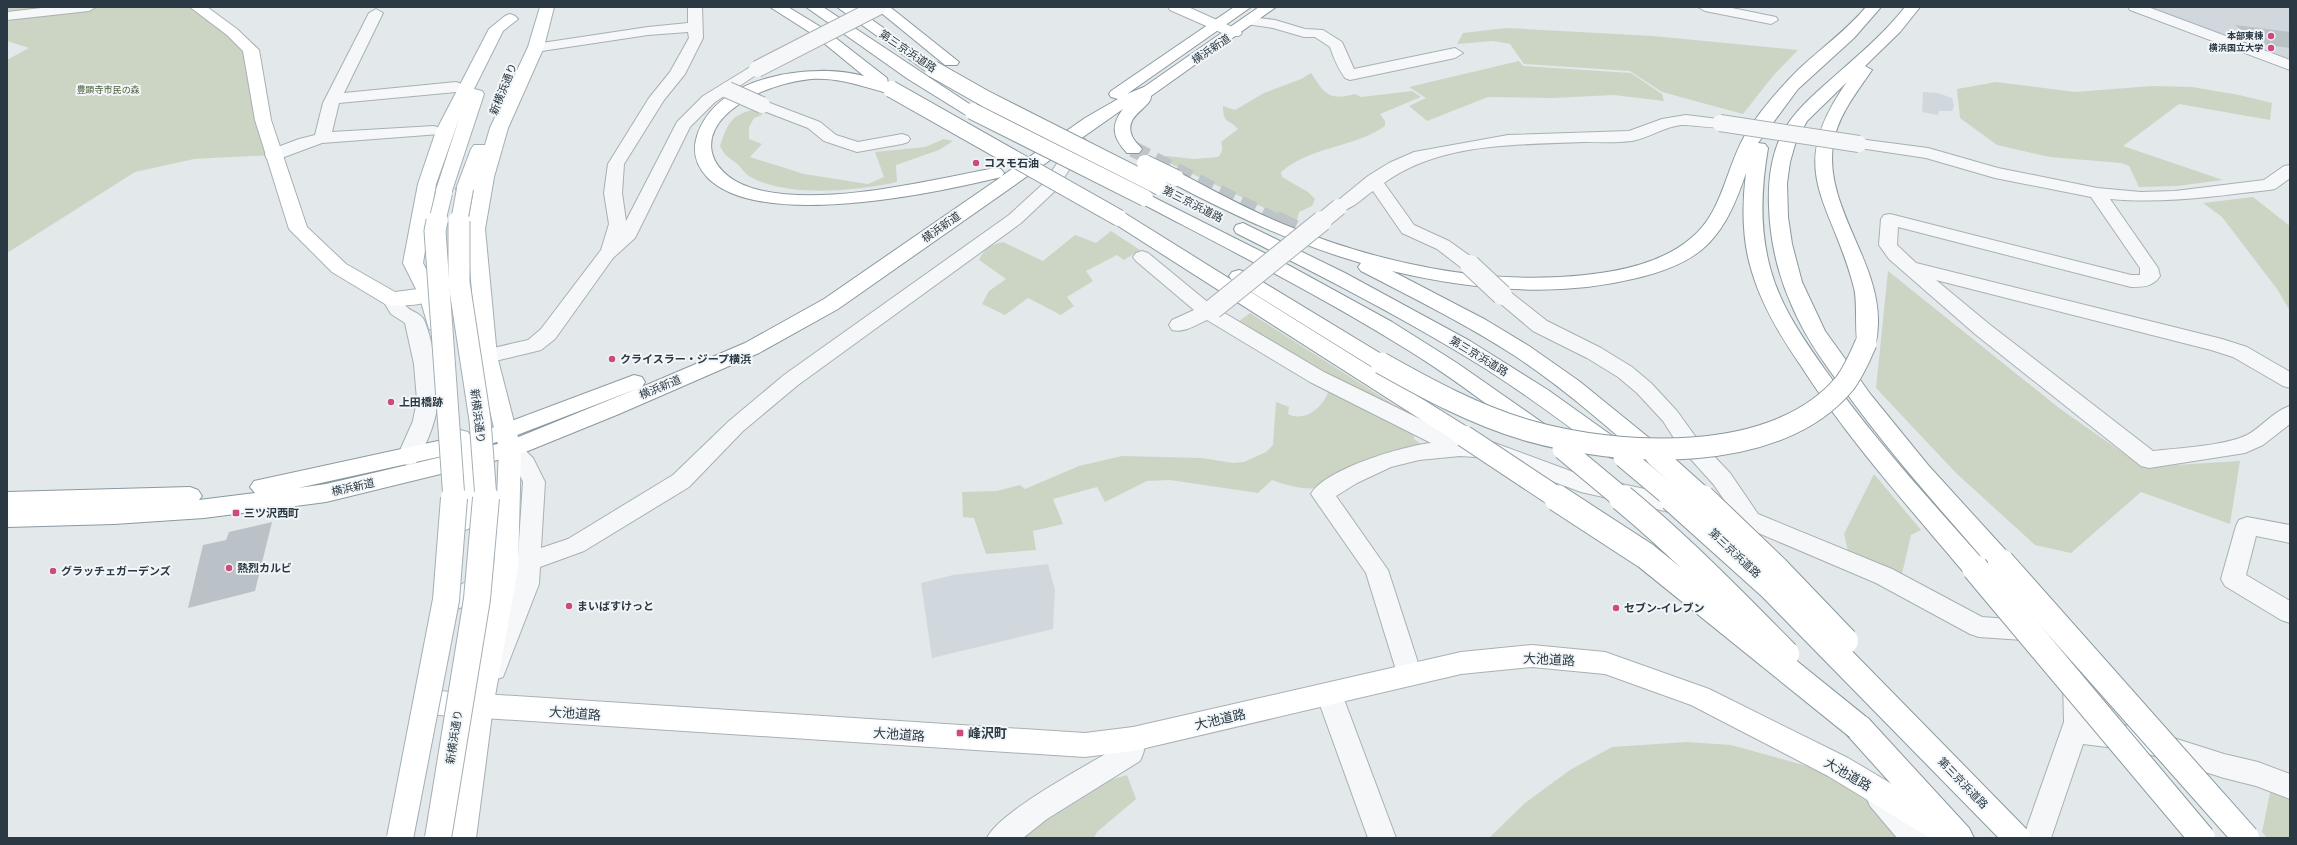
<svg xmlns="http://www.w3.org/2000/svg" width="2297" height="845" viewBox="0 0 2297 845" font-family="Ubuntu,'Noto Sans JP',sans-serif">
  <rect width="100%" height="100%" fill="#e3e8eb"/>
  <g fill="#d1d8dd">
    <polygon points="2149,7 2290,7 2290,63 2215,33"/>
    <polygon points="1923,92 1938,93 1952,98 1954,106 1952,111 1939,111 1938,115 1922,112"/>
    <polygon points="1048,564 1055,590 1053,629 932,658 921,583 953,575"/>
  </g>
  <g fill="#ccd5c4">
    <polygon points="7,7 197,7 251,50 273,155 194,159 135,172 7,253 7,60 29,48 7,41"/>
    <polygon points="1506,28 1653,36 1798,50 1773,76 1743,114 1662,92 1630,71 1524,64 1510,44 1493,41 1457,44 1463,33"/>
    <polygon points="1519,61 1523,66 1631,73 1662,94 1664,101 1614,95 1552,98 1488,97 1427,121 1409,106 1426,98 1409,87"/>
    <path d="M1311,73C1325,94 1328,101 1355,94L1361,97L1412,91L1421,97L1380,114L1385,121V126C1354,148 1311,146 1281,172L1282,177L1308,192L1315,199L1312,206L1299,212L1297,220H1290L1163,160V157L1167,156L1194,159L1218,157C1223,152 1223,148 1221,142L1238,129C1229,118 1223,125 1223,106L1235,110L1264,93L1301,79Z"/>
    <polygon points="1996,82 2075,92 2152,86 2192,87 2239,95 2272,103 2270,120 2179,104 2123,146 2223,180 2177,186 2139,187 2129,166 2121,163 2050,157 1997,145 1960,118 1957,89"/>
    <path d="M757,109L763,111L762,115L754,118L749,127V139L762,144L750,157L804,174L868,184L884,177L875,152L925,147L944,139L953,141L939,150L896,165L897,182C858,191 785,198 749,176C744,173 741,167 736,163C728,157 724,155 720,146C728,122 732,114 757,109Z"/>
    <polygon points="2253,197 2290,226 2290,311 2277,289 2222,217 2203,203"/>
    <path d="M1111,231L1140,250L1124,260L1117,255L1086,271L1093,281L1067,297L1074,306L1061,315L1028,298L1005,315L982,304L989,291L1006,279L979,260C984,249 990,245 1003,242L1043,261L1075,235L1096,243Z"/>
    <polygon points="1888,271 2059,408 2143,467 2240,461 2230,524 2141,492 2071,553 2035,545 1956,473 1876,388"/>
    <path d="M1250,313L1421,422L1414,431V439L1424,446L1320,488C1303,490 1288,486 1272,480L1258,493L1170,480L1147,481L1105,502L1097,487L1053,499L1063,524L1033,531L1036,550L986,554L974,518L963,517L962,492L997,491L1020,485L1025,489L1079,466L1122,456L1202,458L1233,463L1244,462L1266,452L1273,445L1276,402L1289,407L1288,414C1305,423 1325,406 1329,389L1238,322Z"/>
    <polygon points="1874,474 1921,530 1911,535 1902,574 1848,551 1844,534"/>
    <polygon points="1687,742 1731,745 1807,766 1873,799 1905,838 1489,838 1525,803 1570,770 1612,747"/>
    <polygon points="1127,775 1136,799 1097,832 1094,838 1020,838 1043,820 1100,783"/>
    <polygon points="2271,788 2290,796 2290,838 2267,838 2262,832"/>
  </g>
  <g fill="#bac2c8">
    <polygon points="2235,25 2290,32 2290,48 2260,44"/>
    <polygon points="272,522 255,591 188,608 203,545 226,540 229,532"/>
  </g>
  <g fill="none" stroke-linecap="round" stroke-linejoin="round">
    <polyline stroke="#bec5c9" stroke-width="16" stroke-dasharray="16 8" stroke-linecap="butt" points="1133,149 1277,222"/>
    <polyline stroke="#bec5c9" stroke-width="21" stroke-dasharray="21 10" stroke-linecap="butt" points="1275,221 1302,234"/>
    <g stroke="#a8b0b5" stroke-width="2">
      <g id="street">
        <polygon points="50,7 96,7 89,11 7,20 7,12"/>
        <polygon points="688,7 702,7 703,38 685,74 664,100 624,164 622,193 626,221 677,122 703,96 752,66 762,66 765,69 715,102 690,127 635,238 613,258 555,339 541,350 487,363 480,361 477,356 480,351 528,340 541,329 601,250 609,224 604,193 608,164 649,98 670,72 689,38 688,32 648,35 535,52 528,48 535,44 648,27 688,23"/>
        <polygon points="1698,7 1727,7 1776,17 1778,20 1771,24 1705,11"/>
        <polygon points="2128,7 2148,7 2290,60 2290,70 2130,10"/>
        <polygon points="376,9 383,13 344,93 456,82 462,84 464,87 462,90 456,92 339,103 332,132 434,126 440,128 442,131 440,134 322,143 279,159 267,159 265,155 267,151 299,139 315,135 323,103 369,13"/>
        <path d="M1251,17L1275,20L1305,29L1323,30L1342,42L1354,69L1455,48L1463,53L1455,58L1350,80L1345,78C1338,68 1334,59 1330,47L1315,37H1304L1273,28L1246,24L1244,21Z"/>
        <polygon points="762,100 820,122 836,135 858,142 902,134 908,136 910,139 908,142 902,144 857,152 824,141 808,128 756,108 754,105 756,102"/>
        <path d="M1686,115L1726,120L1728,123L1726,126C1711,130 1695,124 1681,125C1663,127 1649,138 1632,141C1616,143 1599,142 1583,142C1517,145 1440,142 1384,183L1414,225L1449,241L1477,261L1479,265L1477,269L1470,271L1463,269L1437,249L1402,233L1373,191C1361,199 1348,214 1333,211L1330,207L1368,176L1389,163L1414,152L1508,135L1629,131L1662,119Z"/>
        <polygon points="1079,137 1085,139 1087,142 1056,190 1021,223 798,385 743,431 689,487 584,551 540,567 539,584 503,677 494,680 485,677 482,669 515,584 516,575 465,606 457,609 449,606 445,599 449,592 498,562 518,556 523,482 517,469 499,449 502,443 510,441 518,443 533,458 545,482 541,548 568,539 673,475 729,421 784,375 1009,215 1044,183 1073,139"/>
        <path d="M1859,139L1928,148L1998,168L2097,188L2141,192L2175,191L2264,180L2284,166L2290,165V178L2275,189L2269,190C2216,196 2164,204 2110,199L2158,268L2160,276C2153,287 2143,287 2131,287L1898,227L1897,245L1916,263L2222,339L2247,347L2290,372V388L2283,386L2233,357L2211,350L1936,280L1989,324L2153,451C2178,448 2225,446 2247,435C2262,427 2273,411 2290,406V424L2263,445L2245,453L2149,468L2141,466L1975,334L1889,259L1879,245L1881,219L1884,215L1890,214L2131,275H2140V268L2091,197L1995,178L1926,158L1853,147L1851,144L1853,141Z"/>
        <path d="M1142,251L1148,253L1210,304L1220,305L1223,309L1221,311L1324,372L1463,440L1492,442L1584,476L1687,498L1695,501L1698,507L1695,513L1687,516L1581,492L1490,458L1460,456L1419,460L1391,467L1357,483L1336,496L1388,570L1422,675L1418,683L1409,686L1400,683L1366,573L1311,494C1325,469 1403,446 1431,443L1310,382L1207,320C1195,325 1185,333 1172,330L1169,325L1172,320L1194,310L1136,261L1133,257L1136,253Z"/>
        <polygon points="1502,289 1509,291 1547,321 1601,348 1632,367 1651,383 1677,411 1695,436 1730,473 1758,514 1892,569 1982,617 2038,621 2047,624 2050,631 2047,638 2038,641 1979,637 1970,634 1876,583 1742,526 1714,485 1679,446 1663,421 1637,393 1618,377 1587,358 1533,331 1495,299 1493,295 1495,291"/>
        <path d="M392,293L399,295C401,298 402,302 405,305C410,312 420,312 424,320C433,340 441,387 437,408C434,427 425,447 416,463L408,465L400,463L397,457L413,421L417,400L414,364L405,323L391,314L382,299L385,295Z"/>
        <polygon points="2247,517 2290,525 2290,543 2256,536 2246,575 2290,601 2290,623 2281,620 2225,586 2221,579 2236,526 2239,520"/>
        <polygon points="2076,670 2085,673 2089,681 2090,721 2139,727 2224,754 2258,762 2290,774 2290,799 2256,786 2224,778 2139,751 2083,744 2051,838 2023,838 2064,722 2063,681 2067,673"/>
        <polygon points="1329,683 1338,686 1342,694 1396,838 1368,838 1316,694 1320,686"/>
        <path d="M1133,727L1142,731C1147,742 1145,751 1140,761L1047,819L1023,838H987C999,811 1090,764 1119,746L1124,731Z"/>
        <path d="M1880,784C1897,791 1922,821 1929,838H1897L1870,806L1866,797L1870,788Z"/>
      </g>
    </g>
    <g stroke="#a8b0b5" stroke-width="2">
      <g id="secondary">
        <path d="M190,7H207L237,29L259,50L271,120L307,227L346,264L395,292L449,285L456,286L459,291L456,296C437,301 404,309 385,304L332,272L289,229L255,120L243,51L227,35Z"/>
        <polygon points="1168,7 1188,7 1239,30 1242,33 1239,36 1229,36 1170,10"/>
        <polygon points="1532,645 1605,652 1709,689 1848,758 1966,828 1971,838 1930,838 1828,776 1691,705 1605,674 1532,667 1461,674 1133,751 1085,757 438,715 429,711 425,703 429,695 438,691 1085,733 1133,727 1461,652"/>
      </g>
    </g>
    <g stroke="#a2afb6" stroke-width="2">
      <g id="primary">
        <polygon points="540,7 554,7 544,47 508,128 494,177 485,229 497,356 521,449 518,569 493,707 476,838 446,838 467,707 494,569 499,449 477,356 467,229 474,189 471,193 459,193 456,189 471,149 474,145 485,145 490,128 528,47"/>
        <polygon points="510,14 515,16 518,19 503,31 474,89 482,91 484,94 450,197 438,197 435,193 459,119 436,184 423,263 439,295 446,324 443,329 436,331 429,329 419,295 403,263 418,184 436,131 489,29 505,16"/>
        <path d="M460,430L468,432C482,456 476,494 477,521L473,527L465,530L457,527L453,521V461L449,438L452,432Z"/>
      </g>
    </g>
    <g stroke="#8a99a1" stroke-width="2">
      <g id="highway">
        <path d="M770,7H788L824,29L887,78L888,83L897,86L899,89L897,92L891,94C864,87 840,77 811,79C786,82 759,90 738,105C692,136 709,178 759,190C829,206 925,181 995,168L1001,169L1004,173L1002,176L1085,118L1118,99L1111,97L1109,94L1111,91L1234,7H1251L1127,94L1144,87L1259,7H1276L1151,96C1152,108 1123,115 1132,136C1134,141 1139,145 1142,149L1139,153H1127C1113,138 1110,126 1123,109L838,309L759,353L619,414L518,455L326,502L204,518L114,524L7,527V492L190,487L198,490L202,496L199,500L255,493L250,487L254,481L461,436L498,426L634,375L642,377L645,382L642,387L745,343L824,299L1001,177C936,193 758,231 707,177C696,165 692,152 697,136C716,75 812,62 864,76L814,35ZM639,388L506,442L326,484L298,488L461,452L504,440Z"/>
        <polygon points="806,7 823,7 980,111 978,115 966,115 908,79"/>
        <polygon points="837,7 854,7 941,69 939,72 927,72"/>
        <polygon points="874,7 890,7 959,62 957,65 945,65"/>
        <path d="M1866,7H1881L1854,38L1798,89L1758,143L1765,144L1768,148C1761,189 1759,230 1771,271C1781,307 1804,340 1826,371C1873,438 1929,499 1984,561L1987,568L1984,575L1975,578L1966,575C1909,507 1849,441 1801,366C1781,337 1762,306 1752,272C1742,241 1742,205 1746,173C1737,199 1727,225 1708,244C1689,263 1662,272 1637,278C1556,298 1473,290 1392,271L1486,320L1529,346L1579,381L1664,450L1667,456L1664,462L1656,464L1648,462C1605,425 1562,387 1515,356C1466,324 1413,298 1361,271L1358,267L1361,263C1292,243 1233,215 1170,182L1167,178L1170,174H1182C1216,192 1249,210 1283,224C1377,263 1484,286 1585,275C1621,271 1661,263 1690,239C1722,214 1725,171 1744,137C1758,113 1779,89 1799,69C1821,48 1846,31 1866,7Z"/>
        <path d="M1905,7H1920L1900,32L1865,66L1872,70C1856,93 1837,117 1833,145C1824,207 1880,261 1878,324C1877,333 1878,341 1873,348L1866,350L1859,348C1854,340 1858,303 1854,288C1832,200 1783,172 1847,82L1807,121L1796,141L1790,162L1787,183L1788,217L1792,244L1802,282L1825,331L1871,395L1928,465L2010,555L2013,562L2010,569L2001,572L1992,569C1942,511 1890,454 1845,391C1825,365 1805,337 1792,306C1778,275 1770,241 1769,206C1768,181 1771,155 1783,132C1794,112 1811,97 1829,81C1855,58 1883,35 1905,7Z"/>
        <path d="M1145,193L1290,266L1392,322L1457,363L1550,428L1553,434L1550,440L1542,442L1534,440C1494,409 1454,379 1411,352C1323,297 1230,250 1139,202L1136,198L1139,194Z"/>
        <polygon points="1119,212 1126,214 1472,430 1475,436 1472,442 1464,444 1456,442 1112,222 1110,218 1112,214"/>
        <path d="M1243,223L1345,273L1470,341L1548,390L1625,445L1628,451L1625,457L1617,459L1609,457C1569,426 1528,396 1486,369C1406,319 1321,276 1236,233L1234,229L1236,225Z"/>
        <polygon points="1239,270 1246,272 1388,358 1391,363 1388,368 1381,370 1374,368 1232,280 1229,276 1232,272"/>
        <polygon points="1858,715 1868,718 1969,828 1974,838 1940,838 1848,736 1844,727 1848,718"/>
      </g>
    </g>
    <use href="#street" fill="#f5f7f9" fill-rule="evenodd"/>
    <use href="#secondary" fill="#fff" fill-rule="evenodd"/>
    <use href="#primary" fill="#fff" fill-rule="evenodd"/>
    <use href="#highway" fill="#fff" fill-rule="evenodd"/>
    <g stroke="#a8b0b5" stroke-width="18" stroke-linecap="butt">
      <g id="street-bridge-far1">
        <polyline points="757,69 878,7"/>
        <polyline points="728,90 762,105"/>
        <polyline points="1720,123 1859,144"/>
        <polyline points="1321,222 1339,207"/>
      </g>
    </g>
    <g stroke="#a8b0b5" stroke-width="22" stroke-linecap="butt">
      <g id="street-bridge">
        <polyline points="1470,265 1502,295"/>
        <polyline points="1213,309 1322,221"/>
      </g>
    </g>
    <g stroke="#a2afb6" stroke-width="18" stroke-linecap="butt">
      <g id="primary-bridge-far2">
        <polyline points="437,222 444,193"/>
        <polyline points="459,222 465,189"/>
      </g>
    </g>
    <g stroke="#a2afb6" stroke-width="23" stroke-linecap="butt">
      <g id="primary-bridge-far1">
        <polyline points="437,221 435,231 454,499"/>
        <polyline points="459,221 459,283 480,420 486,499"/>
      </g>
    </g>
    <g stroke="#a2afb6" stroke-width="28" stroke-linecap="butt">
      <g id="primary-bridge">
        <polyline points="400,838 446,600 454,498"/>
        <polyline points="438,838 477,599 486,498"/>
      </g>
    </g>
    <g stroke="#8a99a1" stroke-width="18" stroke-linecap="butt">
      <g id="highway-bridge-far2">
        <polyline points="933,69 986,99 1160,187"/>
        <polyline points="891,89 1119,218"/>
        <polyline points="972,111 1145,198"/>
        <polyline points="1145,163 1176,178"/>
      </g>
    </g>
    <g stroke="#8a99a1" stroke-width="23" stroke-linecap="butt">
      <g id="highway-bridge-far1">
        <path d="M1381,363C1427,389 1475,415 1526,430C1619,457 1777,466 1845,383C1854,371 1860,357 1866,343"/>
        <polyline points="1464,436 1559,499"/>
        <polyline points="1563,449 1623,499"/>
        <polyline points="1656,456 1704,499"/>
        <polyline points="1624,457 1674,499"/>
      </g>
    </g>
    <g stroke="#8a99a1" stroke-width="28" stroke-linecap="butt">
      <g id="highway-bridge">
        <polyline points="1557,498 1646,556 1858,727"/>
        <path d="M1622,498C1680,546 1733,600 1786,654"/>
        <polyline points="1672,498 1770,586 2017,838"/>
        <polyline points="1702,498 1776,569 1845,641"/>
        <polyline points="2001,562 2246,838"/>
        <polyline points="1975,568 2202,838"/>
      </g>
    </g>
    <use href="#street-bridge-far1" stroke="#f5f7f9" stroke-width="16"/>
    <use href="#street-bridge" stroke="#f5f7f9" stroke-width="20"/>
    <use href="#primary-bridge-far2" stroke="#fff" stroke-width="16"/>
    <use href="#primary-bridge-far1" stroke="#fff" stroke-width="21"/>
    <use href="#primary-bridge" stroke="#fff" stroke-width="26"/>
    <use href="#highway-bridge-far2" stroke="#fff" stroke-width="16"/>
    <use href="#highway-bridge-far1" stroke="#fff" stroke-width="21"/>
    <use href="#highway-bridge" stroke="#fff" stroke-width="26"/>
  </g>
  <g fill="#ce497e" stroke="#f2f6f8" stroke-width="1.5">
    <circle cx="2271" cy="36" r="4"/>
    <circle cx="2271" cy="48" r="4"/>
    <circle cx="976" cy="163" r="4"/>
    <circle cx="612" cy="359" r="4"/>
    <circle cx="391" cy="402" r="4"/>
    <rect x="232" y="509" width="8" height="8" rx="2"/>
    <circle cx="229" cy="568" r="4"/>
    <circle cx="53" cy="571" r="4"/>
    <circle cx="569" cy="606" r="4"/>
    <circle cx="1616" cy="608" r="4"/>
    <rect x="956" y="729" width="8" height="8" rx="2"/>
  </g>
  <g text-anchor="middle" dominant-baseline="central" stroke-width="4" stroke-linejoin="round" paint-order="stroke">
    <g font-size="9" font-weight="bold" fill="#2a3943" stroke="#f2f6f8" text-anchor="end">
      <text x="2263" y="36">本部東棟</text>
      <text x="2263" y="48">横浜国立大学</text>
    </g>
    <g font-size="9" fill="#495e38" stroke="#f2f6f8">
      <text x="108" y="90">豊顕寺市民の森</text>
    </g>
    <g font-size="11" fill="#2a3943" stroke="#f2f6f8">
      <text transform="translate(1211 49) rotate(-34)">横浜新道</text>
      <text transform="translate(908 51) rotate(34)">第三京浜道路</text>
      <text transform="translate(503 89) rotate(-68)">新横浜通り</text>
      <text transform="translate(1193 204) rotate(27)">第三京浜道路</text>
      <text transform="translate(941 227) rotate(-35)">横浜新道</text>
      <text transform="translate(1479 356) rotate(31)">第三京浜道路</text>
      <text transform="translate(660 387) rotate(-23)">横浜新道</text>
      <text transform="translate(478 416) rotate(83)">新横浜通り</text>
      <text transform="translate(353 487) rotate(-13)">横浜新道</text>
      <text transform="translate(1735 553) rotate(43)">第三京浜道路</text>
      <text transform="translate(454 737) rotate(-81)">新横浜通り</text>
      <text transform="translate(1963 783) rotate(46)">第三京浜道路</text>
    </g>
    <g font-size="11" font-weight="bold" fill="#2a3943" stroke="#f2f6f8" text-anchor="start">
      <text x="984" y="163">コスモ石油</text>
      <text x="620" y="359">クライスラー・ジープ横浜</text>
      <text x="399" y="402">上田橋跡</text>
      <text x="244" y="513">三ツ沢西町</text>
      <text x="237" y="568">熱烈カルビ</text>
      <text x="61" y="571">グラッチェガーデンズ</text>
      <text x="577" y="606">まいばすけっと</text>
      <text x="1624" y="608">セブン-イレブン</text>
    </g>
    <g font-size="13" fill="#2a3943" stroke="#f2f6f8">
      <text transform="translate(1549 659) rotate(3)">大池道路</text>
      <text transform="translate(575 713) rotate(4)">大池道路</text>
      <text transform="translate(1220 719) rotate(-13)">大池道路</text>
      <text transform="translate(899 734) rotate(4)">大池道路</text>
      <text transform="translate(1848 774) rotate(30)">大池道路</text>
    </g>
    <g font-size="13" font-weight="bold" fill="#2a3943" stroke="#f2f6f8" text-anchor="start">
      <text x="968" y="733">峰沢町</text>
    </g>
  </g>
  <rect width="2297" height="845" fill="none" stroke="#2a3943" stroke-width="16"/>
</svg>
